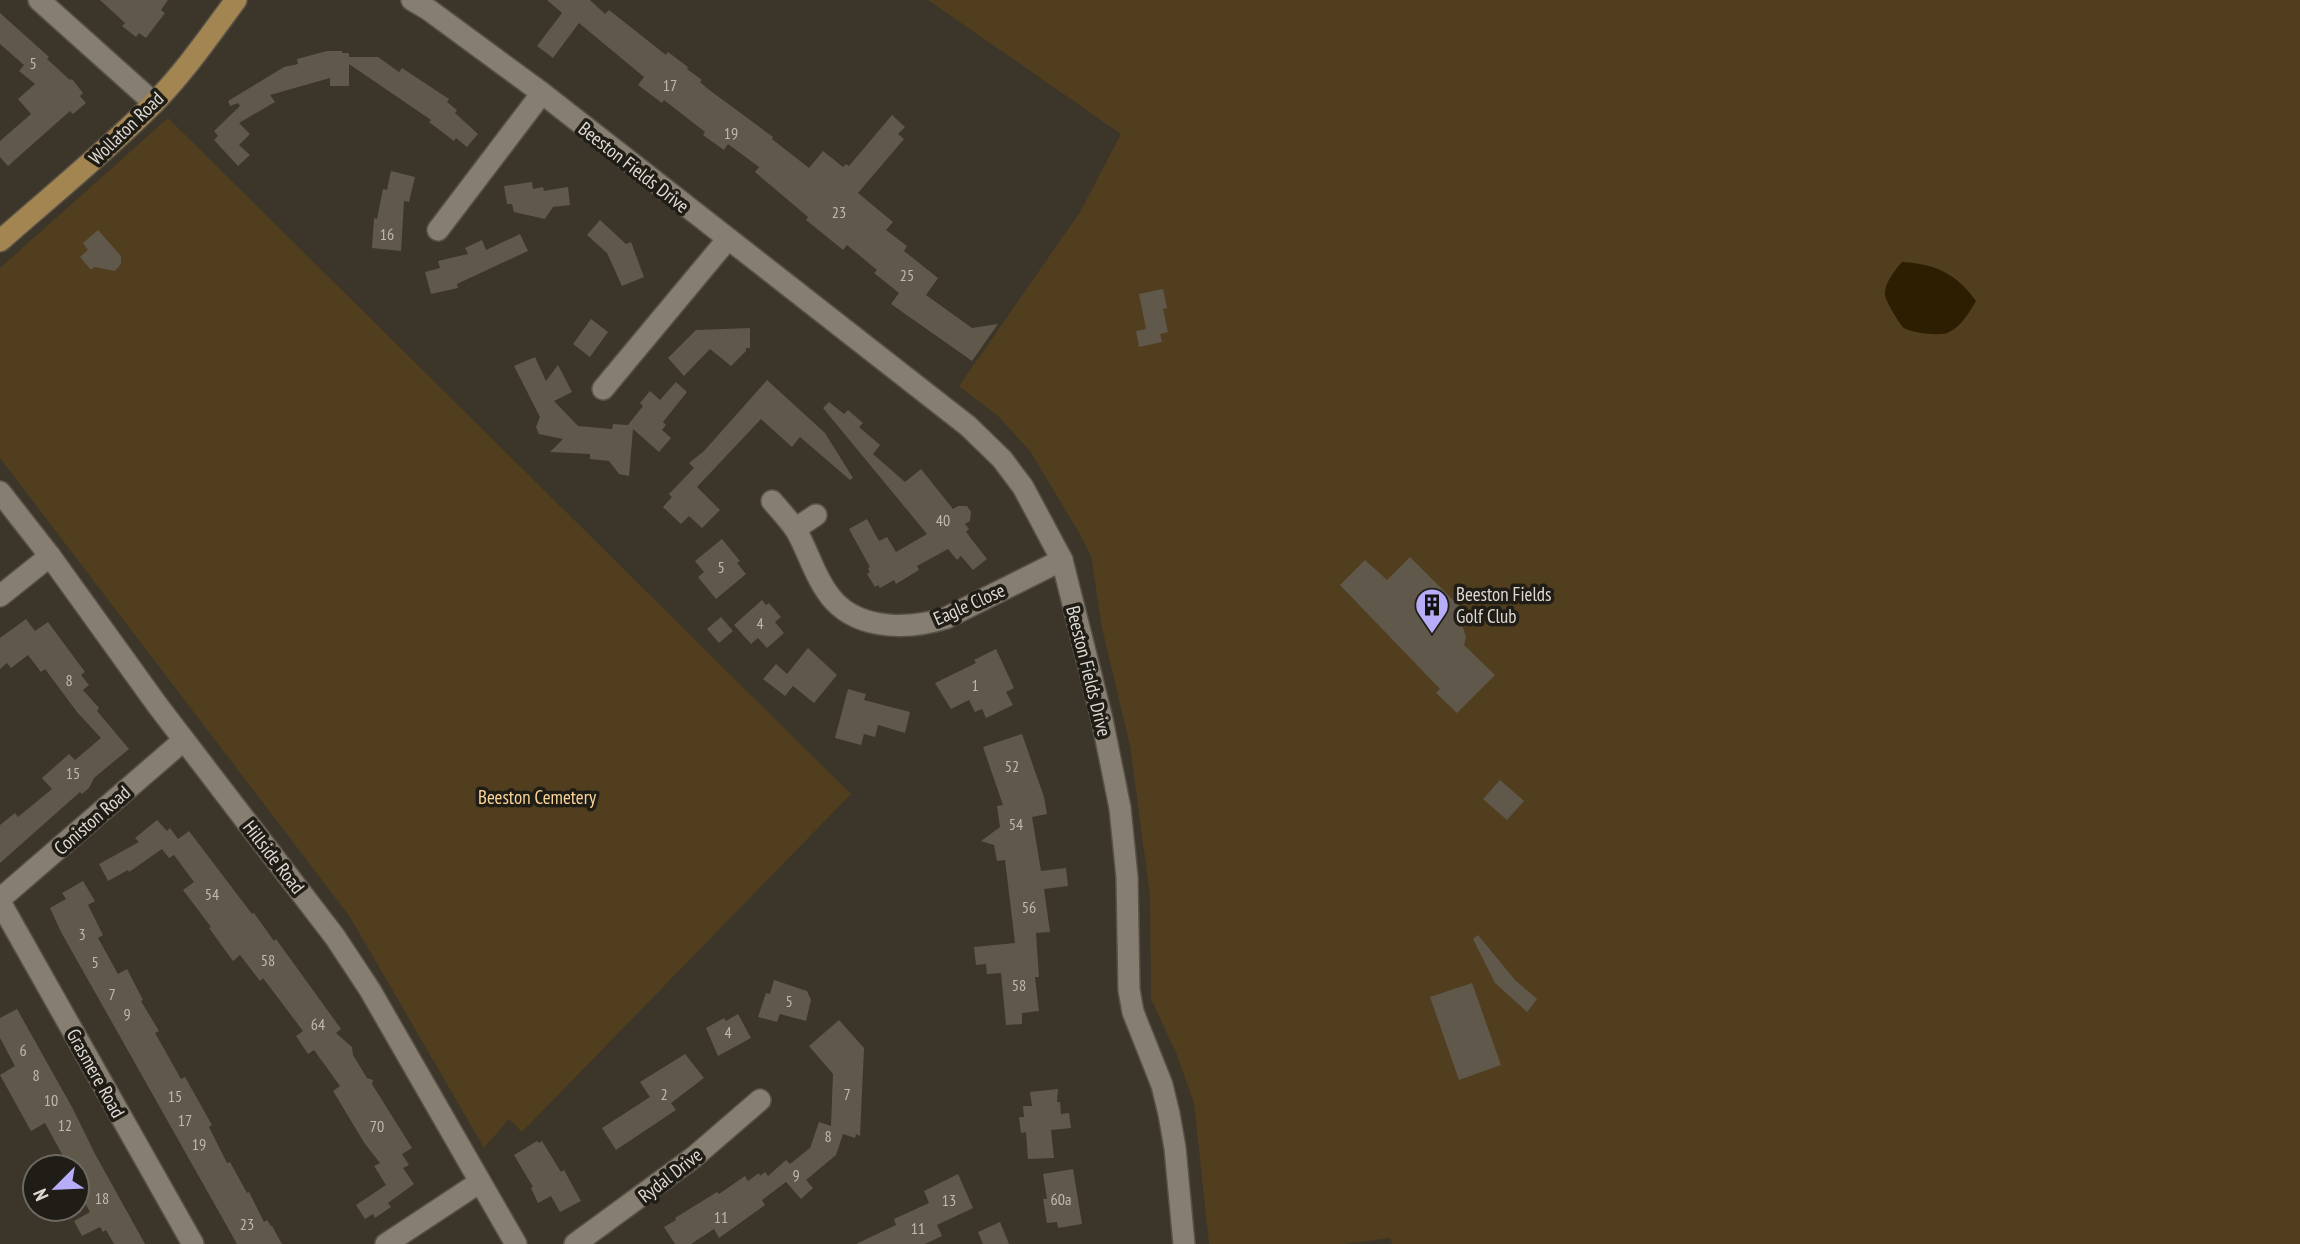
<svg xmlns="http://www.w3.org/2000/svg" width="2300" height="1244" viewBox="0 0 2300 1244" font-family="'PT Sans Narrow',sans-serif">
  <rect width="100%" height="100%" fill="#3c3529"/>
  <g fill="#503e1e">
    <polygon points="928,0 2300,0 2300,1244 1392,1244 1390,1238 1345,1244 1209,1244 1194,1103 1176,1053 1151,999 1150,896 1130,746 1102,628 1091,556 1078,531 1030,451 998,416 959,386 1080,212 1121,134"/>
    <polygon points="168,118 851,794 522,1132 509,1119 484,1148 350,917 0,458 0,268"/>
  </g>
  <path fill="#2d1d01" d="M1902,262C1935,264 1956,273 1976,301C1969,313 1961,327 1947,333C1939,336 1912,333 1904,328C1900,325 1885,300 1885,295C1884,284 1895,270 1902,262Z"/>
  <g fill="#60584b">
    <polygon points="100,0 168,0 161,10 165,13 146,38 139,33 136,37 122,26 125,23"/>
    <polygon points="547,0 590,0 605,14 609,10 666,55 668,52 688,67 687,69 702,80 700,82 708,89 773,137 772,139 809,168 823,151 843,167 846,164 849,166 892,115 905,127 898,134 904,139 858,193 893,222 886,230 907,246 904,251 938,278 926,295 972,328 998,324 972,361 891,304 899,293 874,273 877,270 847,245 843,250 806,220 808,217 755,172 759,167 728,144 724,150 703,135 705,132 664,100 662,103 638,85 644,77 579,23 553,58 537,46 562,13"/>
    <polygon points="0,13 49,57 47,59 70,80 72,79 83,93 80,96 86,103 73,114 70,111 8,166 0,157 0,141 31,114 18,99 35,84 19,71 24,65 0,44"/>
    <polygon points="327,51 342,51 342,53 349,53 349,57 378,57 399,72 402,68 449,99 447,102 457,110 455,113 478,134 467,147 456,138 454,141 429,122 431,120 349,64 349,86 330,86 330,78 270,95 275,102 239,123 250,134 239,145 250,155 238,166 214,140 218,136 214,131 240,106 238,103 230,106 228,101 284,67 298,64 297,59"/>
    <polygon points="391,171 415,177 409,202 404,201 401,251 372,248 374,218 377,219 383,189 387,190"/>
    <polygon points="532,182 533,189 543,187 544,191 568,187 570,205 553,207 545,219 514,212 512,204 507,204 504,186"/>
    <polygon points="600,220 626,244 631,242 644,277 622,286 607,253 587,235"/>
    <polygon points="98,230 121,256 121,264 115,271 94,267 91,270 80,257 88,250 83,243"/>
    <polygon points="520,234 528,251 457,284 458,288 431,294 425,272 440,268 438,261 468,254 465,248 482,240 486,250"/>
    <polygon points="1163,289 1167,308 1163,309 1168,332 1160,334 1162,342 1139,347 1136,331 1146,329 1139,294"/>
    <polygon points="591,319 608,332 590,357 573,344"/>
    <polygon points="750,328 750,348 746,348 746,351 731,366 710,349 684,376 668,358 696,330"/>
    <polygon points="535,357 546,381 558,365 572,392 554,401 578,426 612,429 613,424 628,425 643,406 640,403 650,391 660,400 676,382 687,392 663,422 666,425 662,430 671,438 659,452 633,429 629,476 619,474 609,461 590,459 590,454 550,452 563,439 539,434 536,427 540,417 514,366"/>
    <polygon points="767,380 825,433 853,478 850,480 800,437 792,447 761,419 697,487 720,510 702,528 689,516 681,524 663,507 672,497 669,494 694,468 689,463 704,451"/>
    <polygon points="829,402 844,414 848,410 863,423 859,427 880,445 873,454 905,482 921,469 953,509 958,506 967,506 971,512 970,521 965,524 969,529 966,532 987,559 973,570 961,556 957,560 948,549 917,566 919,570 896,584 894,580 880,588 878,585 875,587 867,574 870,572 868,568 870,567 849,529 867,519 879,541 887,537 896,552 927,534 823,408"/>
    <polygon points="722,539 740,561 737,563 746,574 716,599 698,577 704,572 695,561"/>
    <polygon points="1410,557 1466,613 1462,625 1466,637 1464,645 1495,675 1457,713 1436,693 1440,689 1340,585 1365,560 1387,580"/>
    <polygon points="762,600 766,605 769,603 781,617 775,622 784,633 767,648 758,638 751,644 734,625"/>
    <polygon points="721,617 733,631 719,643 707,629"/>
    <polygon points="26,619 35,631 48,622 85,672 81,675 89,685 83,690 99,708 97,711 129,749 94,778 89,788 82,794 80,792 0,863 0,825 15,813 18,817 52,789 42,778 69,754 75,760 101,738 77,712 45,669 41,672 28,655 11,668 7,663 0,669 0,638"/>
    <polygon points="808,648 837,675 814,703 793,686 785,696 763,679 776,664 787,674"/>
    <polygon points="996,649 1014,688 1006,692 1013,705 986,718 982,709 975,712 969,700 951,709 935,683 976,663 974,660"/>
    <polygon points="848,689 866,694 864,700 910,712 905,733 878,725 875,737 864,734 861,745 835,738"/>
    <polygon points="1022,734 1044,797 1047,814 1032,817 1041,871 1066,868 1068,886 1044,889 1050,932 1036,933 1039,977 1035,977 1039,1011 1022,1013 1022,1024 1006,1025 1001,973 987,974 986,964 976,965 974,947 1015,943 1005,860 997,861 994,845 981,841 1000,827 997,806 1003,805 983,747"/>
    <polygon points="1500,780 1524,801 1507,820 1483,799"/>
    <polygon points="157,820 167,831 170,828 178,839 189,831 252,914 254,913 274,941 276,939 341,1029 336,1033 352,1047 353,1055 367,1078 373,1080 372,1084 412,1148 402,1154 409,1165 403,1168 414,1184 388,1203 391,1207 375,1218 373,1214 365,1219 356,1205 386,1185 374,1166 380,1163 365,1144 333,1091 340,1086 314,1050 308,1054 296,1036 303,1031 263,978 260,981 240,955 233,961 209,928 211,927 183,890 194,882 174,855 169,858 162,849 129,872 128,870 108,881 99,864 139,842 135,838"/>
    <polygon points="83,881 95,901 88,905 103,935 98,938 118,974 127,969 143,1000 141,1001 159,1031 155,1033 181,1079 185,1077 212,1125 209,1127 227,1163 230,1162 247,1193 249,1192 264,1222 267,1220 271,1226 272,1226 282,1244 237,1244 61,932 50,908 66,899 62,893"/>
    <polygon points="1478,935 1515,980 1537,999 1527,1012 1495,983 1473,939"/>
    <polygon points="774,980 807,991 811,1000 806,1021 780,1014 777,1022 758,1017 766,993 770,994"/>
    <polygon points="1472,983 1501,1065 1459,1080 1430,997"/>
    <polygon points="17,1009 73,1109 95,1154 145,1244 114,1244 106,1230 103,1232 100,1227 82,1236 74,1221 90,1212 77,1188 77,1167 69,1167 45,1123 31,1131 0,1075 15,1066 0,1038 0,1018"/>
    <polygon points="738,1014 751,1038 718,1056 706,1028 724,1018 726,1021"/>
    <polygon points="839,1020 864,1048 860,1136 856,1134 855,1138 843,1134 836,1155 806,1180 813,1188 801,1199 786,1182 762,1200 765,1205 719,1238 714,1229 691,1244 675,1244 664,1227 676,1220 675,1218 717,1192 719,1194 745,1176 748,1181 759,1173 760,1176 765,1172 768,1176 786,1160 790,1164 810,1148 819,1122 831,1126 833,1074 809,1046"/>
    <polygon points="685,1054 704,1078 671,1103 676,1110 616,1150 602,1128 650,1097 640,1082"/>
    <polygon points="1058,1089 1057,1102 1060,1102 1061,1114 1069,1113 1071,1128 1051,1130 1054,1158 1028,1159 1026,1132 1021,1133 1019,1117 1024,1117 1023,1106 1032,1106 1030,1092"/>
    <polygon points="537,1141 539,1143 542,1141 561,1172 564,1170 581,1201 560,1212 551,1196 538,1203 531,1188 533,1187 514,1155"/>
    <polygon points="1073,1169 1082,1224 1058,1228 1057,1222 1047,1223 1043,1199 1047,1199 1043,1174"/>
    <polygon points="958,1174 973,1208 937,1225 942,1236 925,1244 856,1244 896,1225 894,1219 929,1203 924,1191"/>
    <polygon points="1000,1222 1009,1244 983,1244 978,1232"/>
  </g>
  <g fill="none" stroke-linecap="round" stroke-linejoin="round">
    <g stroke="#585147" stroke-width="24">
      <g id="minor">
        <polyline points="39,0 154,103"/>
        <polyline points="412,0 429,10 542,93 968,426 1002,459 1023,487 1062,560 1102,719 1120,808 1127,877 1129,990 1133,1012 1162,1085 1169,1114 1175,1148 1184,1244"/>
        <polyline points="438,230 542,93"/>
        <polyline points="603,389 727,240"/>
        <polyline points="0,492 50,556 158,706 335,937 370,990 516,1244"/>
        <path d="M772,501C780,510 789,520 796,530C809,553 816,581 834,601C862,631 911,629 946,618L1062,560"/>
        <polyline points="795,529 816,515"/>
        <polyline points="0,596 50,556"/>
        <polyline points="0,899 184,740"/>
        <polyline points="0,902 193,1244"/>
        <polyline points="386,1244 480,1182"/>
        <polyline points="575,1244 694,1157 760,1100"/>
      </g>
    </g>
    <g stroke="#585147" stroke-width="24">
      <path id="major" d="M0,241C51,196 104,153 152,105C184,73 210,35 236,0"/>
    </g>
    <use href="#minor" stroke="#867e70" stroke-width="21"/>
    <use href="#major" stroke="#a28550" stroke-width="21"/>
  </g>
  <defs>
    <g id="building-pin" transform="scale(1.75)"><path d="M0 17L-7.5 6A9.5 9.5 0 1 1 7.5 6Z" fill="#b6acf8" stroke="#201d17"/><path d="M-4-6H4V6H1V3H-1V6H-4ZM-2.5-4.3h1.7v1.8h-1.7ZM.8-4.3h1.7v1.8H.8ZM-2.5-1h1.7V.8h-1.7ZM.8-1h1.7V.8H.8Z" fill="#111"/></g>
  </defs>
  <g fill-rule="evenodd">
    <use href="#building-pin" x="1432" y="605"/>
  </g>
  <g text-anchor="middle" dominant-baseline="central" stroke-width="7" stroke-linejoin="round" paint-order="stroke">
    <g font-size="16" fill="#bfbab1">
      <text x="33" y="63">5</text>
      <text x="670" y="85">17</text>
      <text x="731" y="133">19</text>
      <text x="839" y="212">23</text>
      <text x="387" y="234">16</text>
      <text x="907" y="275">25</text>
      <text x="943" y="520">40</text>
      <text x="721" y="567">5</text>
      <text x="760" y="623">4</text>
      <text x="69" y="680">8</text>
      <text x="975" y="685">1</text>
      <text x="1012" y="766">52</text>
      <text x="73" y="773">15</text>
      <text x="1016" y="824">54</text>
      <text x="212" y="894">54</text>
      <text x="1029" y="907">56</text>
      <text x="82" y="934">3</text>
      <text x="268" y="960">58</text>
      <text x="95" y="962">5</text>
      <text x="1019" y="985">58</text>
      <text x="112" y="994">7</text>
      <text x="789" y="1001">5</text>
      <text x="127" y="1014">9</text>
      <text x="318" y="1024">64</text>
      <text x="728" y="1032">4</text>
      <text x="23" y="1050">6</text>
      <text x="36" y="1075">8</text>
      <text x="664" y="1094">2</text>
      <text x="847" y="1094">7</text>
      <text x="175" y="1096">15</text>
      <text x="51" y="1100">10</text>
      <text x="185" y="1120">17</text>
      <text x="65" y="1125">12</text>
      <text x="377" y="1126">70</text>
      <text x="828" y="1136">8</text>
      <text x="199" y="1144">19</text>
      <text x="796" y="1175">9</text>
      <text x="102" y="1198">18</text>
      <text x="1061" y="1199">60a</text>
      <text x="949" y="1200">13</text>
      <text x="721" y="1217">11</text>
      <text x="247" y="1224">23</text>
      <text x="918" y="1228">11</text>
    </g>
    <g font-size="19" fill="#dfdad3" stroke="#201d17">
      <text transform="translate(126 128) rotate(-44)">Wollaton Road</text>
      <text transform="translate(634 167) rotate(38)">Beeston Fields Drive</text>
      <text transform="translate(969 604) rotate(-24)">Eagle Close</text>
      <text transform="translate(1089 671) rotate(76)">Beeston Fields Drive</text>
      <text transform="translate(92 820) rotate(-41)">Coniston Road</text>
      <text transform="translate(274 857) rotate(52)">Hillside Road</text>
      <text transform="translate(96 1073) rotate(61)">Grasmere Road</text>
      <text transform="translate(670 1175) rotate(-38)">Rydal Drive</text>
    </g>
    <g font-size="19" fill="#dfdad3" stroke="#201d17" text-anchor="start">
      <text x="1456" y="594">Beeston Fields<tspan x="1456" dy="22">Golf Club</tspan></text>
    </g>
    <g font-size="19" fill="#fcd697" stroke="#201d17">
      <text x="537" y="797">Beeston Cemetery</text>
    </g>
  </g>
  <g transform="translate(56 1188) rotate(246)"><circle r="33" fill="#201d17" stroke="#6c6962" stroke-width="2"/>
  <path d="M0-5L12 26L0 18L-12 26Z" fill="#b6acf8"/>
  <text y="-10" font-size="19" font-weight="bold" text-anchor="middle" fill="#dfdad3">N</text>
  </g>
</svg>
